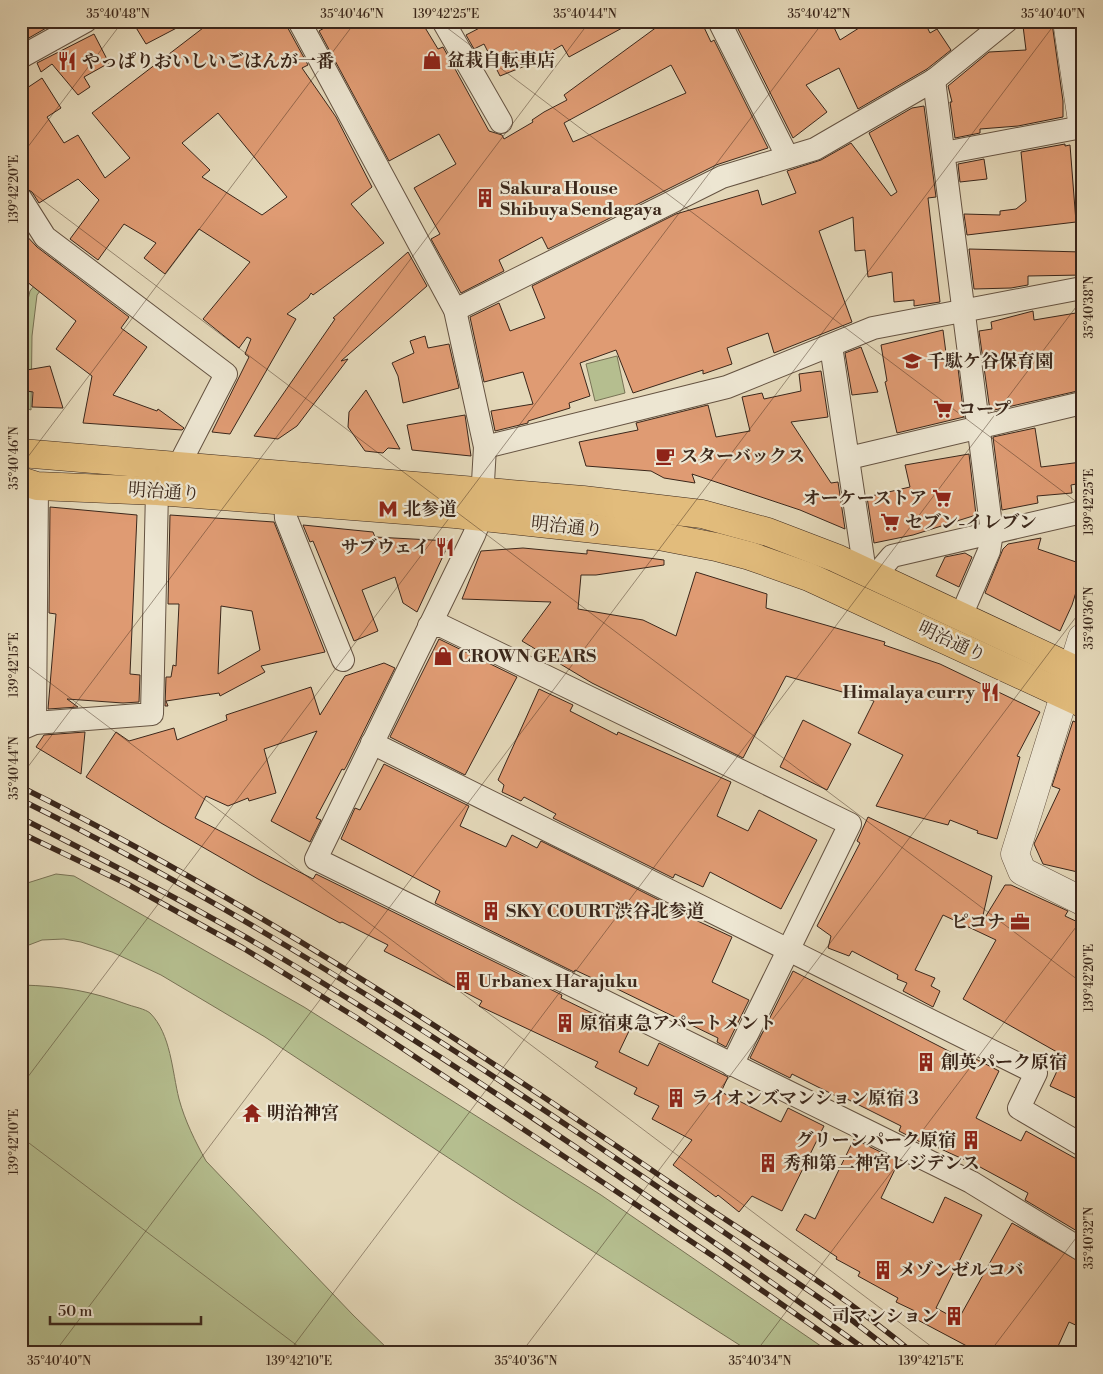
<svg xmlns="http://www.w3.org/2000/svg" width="1103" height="1374" viewBox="0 0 1103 1374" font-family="'Libre Bodoni','Noto Serif JP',serif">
  <rect width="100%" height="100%" fill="#e4d8b9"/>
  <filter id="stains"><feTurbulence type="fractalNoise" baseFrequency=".004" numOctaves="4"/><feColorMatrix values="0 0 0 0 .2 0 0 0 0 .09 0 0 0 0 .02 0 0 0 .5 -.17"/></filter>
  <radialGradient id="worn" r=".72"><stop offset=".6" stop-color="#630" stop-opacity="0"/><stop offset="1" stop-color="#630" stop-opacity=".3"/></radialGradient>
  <g fill="#b5be8f" stroke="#787255">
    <polygon points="58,257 63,261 37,295 32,336 31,410 21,406 21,330 30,291"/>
    <polygon points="617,356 625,393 595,401 586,364"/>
    <polygon points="56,874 74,876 304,1007 601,1195 831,1353 752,1353 511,1199 265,1037 161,975 112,952 81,942 64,939 42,940 21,948 21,885"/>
    <path d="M21,985C62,986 91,991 129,1005C135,1007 145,1009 150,1013C171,1034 172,1071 179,1099C185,1121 195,1141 206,1161L353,1315L392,1353H21Z"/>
  </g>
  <g fill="#df9b73" stroke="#3b271b" fill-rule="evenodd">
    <polygon points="21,21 45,21 48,27 27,39"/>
    <polygon points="132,21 190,21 146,44"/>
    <path d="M198,21H284L308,65L302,68L336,117L372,187L351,204L384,243L313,295L311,293L308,298L287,314L296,319L230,434L212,432L249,357L245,354L251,339L247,337L239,348L203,319L250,262L199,229L165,274L144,258L156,243L124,224L98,260L70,239L99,200L78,179L39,203L32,192L21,186V92L42,78L61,108L47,117L64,143L78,135L105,178L130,158L92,113L203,28ZM218,113L287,197L262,215L202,177L210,170L182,143Z"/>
    <path d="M336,21H421L438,49L443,47L489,131L502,135L504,139L533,122L532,120L544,112L567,100L564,95L665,21H701L711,42L714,40L768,148L716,165L548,249L542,237L499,260L504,271L461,293L431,239L440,234L414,188L456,164L439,134L389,161L319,31ZM671,65L686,93L573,142L564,123Z"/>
    <polygon points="493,21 635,21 569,57 562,45 530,64 500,76 484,44 474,49 466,35"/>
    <polygon points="748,21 831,21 840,40 870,21 924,21 930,33 937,29 951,50 927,69 858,109 839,68 806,85 827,112 793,138 737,27"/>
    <polygon points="1052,23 1063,101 1063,117 1018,126 980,129 980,133 955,138 950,102 952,102 948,86 989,52 1026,50 1023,26"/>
    <polygon points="94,34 109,63 84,77 90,87 78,95 52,64 41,72 37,63"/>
    <polygon points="924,106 936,197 928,198 940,302 914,306 914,300 894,302 892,272 868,277 865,250 855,251 853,217 819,231 852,322 774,353 768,333 727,348 732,364 703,374 703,370 633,393 616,350 580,363 590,396 569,403 570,408 528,421 528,423 495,431 491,411 533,404 523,372 484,382 470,317 499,303 510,331 545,318 532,286 676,214 758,190 762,205 796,193 787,171 821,160 851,143 891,196 897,192 869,133 912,108"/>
    <polygon points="1065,144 1065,146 1070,145 1076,222 967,235 964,214 1000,215 1000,211 1016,209 1026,201 1021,152"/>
    <polygon points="984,159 987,179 960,182 958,164"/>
    <polygon points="21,230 37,247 129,317 121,328 147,347 113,395 157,411 158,409 184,428 182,430 83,423 92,376 56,349 76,321 21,277"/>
    <polygon points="969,249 1082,252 1082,275 1028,276 1028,285 1011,288 974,289"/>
    <polygon points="408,252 427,286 341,361 348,359 297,426 278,439 254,436 335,319 333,318"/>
    <polygon points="1033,311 1034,320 1082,312 1082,390 990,411 979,331 992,329 991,322"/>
    <polygon points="943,330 946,353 956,352 964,417 897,433 885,382 887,381 881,345"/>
    <polygon points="425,336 428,348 449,344 459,388 403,403 398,376 392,363 414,353 410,341"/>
    <polygon points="861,347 878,392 852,395 845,353"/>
    <polygon points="50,366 63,408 32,407 33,392 21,390 21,371"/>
    <polygon points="821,371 828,417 791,422 831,483 838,482 845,529 800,510 692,474 695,483 664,478 651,471 586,466 579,442 638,430 636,423 708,405 716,437 750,431 742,397 762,393 764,399 801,391 799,374"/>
    <polygon points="366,390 391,433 400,449 388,448 383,453 365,451 348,427 349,412"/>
    <polygon points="465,415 471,456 412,450 407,425"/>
    <polygon points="1035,428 1041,467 1082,462 1082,483 1071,485 1072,493 1037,496 1038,503 1002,510 993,437"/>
    <polygon points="969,454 976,515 913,535 874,543 867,497 910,487 905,465"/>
    <polygon points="21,504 24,504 23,583 21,583"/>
    <polygon points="50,507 137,515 130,674 140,675 139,702 123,703 67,699 78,707 48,709 56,614 49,613"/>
    <path d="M170,515L274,522L325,652L261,666L265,672L220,696L219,693L166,701L168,706H165L166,677H171L173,665L176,666L179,604H168ZM221,606L252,611L260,650L218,674Z"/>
    <polygon points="303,525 373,532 375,537 450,541 417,612 403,603 395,577 362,590 378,631 354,641 313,541 310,542"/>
    <polygon points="1041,538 1038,549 1082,564 1082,573 1072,605 1060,631 985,593 1003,549 1008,544"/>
    <polygon points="523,548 587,554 587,550 664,560 664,565 596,575 581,575 578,609 643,620 676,636 696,572 767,594 766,608 885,642 884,645 940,664 1040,712 1017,756 1020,757 997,839 977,833 978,831 950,820 948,825 876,806 903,755 858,733 874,701 786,676 743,758 592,683 522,641 551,602 462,599 481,551"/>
    <polygon points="965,553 972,557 959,587 936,576 945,557"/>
    <polygon points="439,639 517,677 465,775 390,737"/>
    <polygon points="384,663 395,668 346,767 344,770 342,769 316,818 321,820 310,842 271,821 317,731 264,749 276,793 249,801 248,798 228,806 206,796 195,818 313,879 316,874 562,995 561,998 629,1031 619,1052 648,1066 659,1043 728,1077 721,1092 781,1122 788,1108 824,1126 782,1211 752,1196 739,1212 718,1195 716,1197 673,1165 692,1140 652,1119 659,1106 634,1094 637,1088 595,1067 598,1062 479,1006 482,1001 384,951 388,945 342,922 340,923 258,879 161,823 86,777 116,732 129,741 174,728 177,740 227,720 226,715 311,687 320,715 345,676"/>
    <polygon points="539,689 573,705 570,711 617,735 618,732 731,782 717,816 748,831 759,810 817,840 781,909 710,872 703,887 675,874 673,878 553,818 556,814 524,797 521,801 502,792 504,785 498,780"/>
    <polygon points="803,720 851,744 827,790 780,767"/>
    <polygon points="1073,721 1082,725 1082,873 1043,864 1034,844 1060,789 1052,786"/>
    <polygon points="85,732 81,774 36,747 44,735"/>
    <polygon points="384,764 469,806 460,826 506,847 512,835 537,848 541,841 687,914 689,917 732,937 712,982 749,1000 726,1047 717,1042 718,1038 609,985 609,986 575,970 574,972 435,903 440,891 341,839 355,808 360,810"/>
    <polygon points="868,817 992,876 981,924 1005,885 1011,885 1068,911 1065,916 1082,924 1082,1101 1050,1086 1064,1056 963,999 996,940 943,915 915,970 935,978 931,986 940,991 933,1007 903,991 907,983 897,979 898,975 852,951 849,956 828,948 831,936 817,926 860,843 857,841"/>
    <polygon points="793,971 970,1062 972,1057 999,1071 976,1118 1021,1141 1026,1131 1082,1162 1082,1234 1025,1200 1028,1193 980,1167 928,1143 926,1145 899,1131 901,1126 845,1098 844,1100 792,1074 790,1078 750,1058"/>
    <polygon points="854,1139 899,1161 881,1198 933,1223 945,1197 982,1215 936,1308 958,1320 1012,1223 1082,1263 1082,1328 1069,1322 1055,1353 980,1353 914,1318 917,1312 896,1302 898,1298 858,1276 860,1272 836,1259 837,1257 796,1230 805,1214 815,1219"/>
  </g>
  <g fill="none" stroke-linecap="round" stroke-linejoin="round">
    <g stroke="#655342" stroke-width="24">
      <g id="minor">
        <polyline points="299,21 455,310 485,447 481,517 474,535 316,859 971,1182 1082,1250"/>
        <polyline points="443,21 501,122"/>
        <polyline points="719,21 787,156"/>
        <polyline points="21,57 86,21"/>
        <polyline points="934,80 992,533 989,551 961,616"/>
        <polyline points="944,153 1082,127"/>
        <polyline points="21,199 45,237 226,374 179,465"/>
        <polyline points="455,310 722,177 815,149 934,80 1007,21"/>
        <polyline points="831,346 865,572"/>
        <polyline points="485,447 727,387 873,328 1082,288"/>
        <polyline points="849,458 1082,403"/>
        <polyline points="285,501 286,518 343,660"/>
        <polyline points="875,576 892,556 1082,512"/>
        <polyline points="429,626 442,626 850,824 732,1065"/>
        <polyline points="35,723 37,486"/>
        <polyline points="21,729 35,723 152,714 157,491"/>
        <polyline points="372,743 1036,1073 1019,1108 1082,1145"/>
      </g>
    </g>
    <g stroke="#655342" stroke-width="29">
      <g id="tertiary">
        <polyline points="1067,21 1082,121"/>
        <polyline points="1082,638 1015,854 1022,871 1082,901"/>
      </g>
    </g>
    <g stroke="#3b271b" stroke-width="29">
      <g id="primary">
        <polyline points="21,453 583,500 702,514 768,532 836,558 1082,673"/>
        <polyline points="21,481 37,486 157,491 455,514 659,536 716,547 750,556 809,577 1082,703"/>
      </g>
    </g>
    <use href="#minor" stroke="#ede6d2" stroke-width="22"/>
    <use href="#tertiary" stroke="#ede6d2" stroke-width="28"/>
    <use href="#primary" stroke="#e2bc7c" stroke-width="28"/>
    <g stroke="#3b271b" stroke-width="5.5">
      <g id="rail">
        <path d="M21,787C244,898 451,1033 656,1173C742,1232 833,1286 913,1353"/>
        <path d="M21,800C315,945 583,1136 853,1321L894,1353"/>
        <path d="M21,818C98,857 174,896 249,939C385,1018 517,1106 647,1196C722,1248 797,1299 870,1353"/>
        <polyline points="21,833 127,884 243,948 357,1018 716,1258 851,1353"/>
      </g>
    </g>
    <use href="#rail" stroke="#ede6d2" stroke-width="4" stroke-dasharray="11" stroke-linecap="butt"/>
  </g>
  <path fill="none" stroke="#3b271b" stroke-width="1" stroke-opacity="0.45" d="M438,21L1082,506M1071,21L1082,30M21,156L123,21M21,184L1082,983M21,466L356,21M21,661L940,1353M21,776L590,21M21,1086L824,21M21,1137L307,1353M54,1353L1057,21M288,1353L1082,299M521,1353L1082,609M755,1353L1082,919M989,1353L1082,1230"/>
  <defs>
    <g id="shop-bare" transform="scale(1.5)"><path d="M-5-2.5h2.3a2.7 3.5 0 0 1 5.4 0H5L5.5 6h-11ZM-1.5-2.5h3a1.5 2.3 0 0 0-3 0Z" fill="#8f2418" stroke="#ede6d2" stroke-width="2.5" paint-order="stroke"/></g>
    <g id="restaurant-bare" transform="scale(1.5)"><path d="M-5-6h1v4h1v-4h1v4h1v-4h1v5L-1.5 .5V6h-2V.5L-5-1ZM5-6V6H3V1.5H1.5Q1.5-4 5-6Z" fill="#8f2418" stroke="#ede6d2" stroke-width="2.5" paint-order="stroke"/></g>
    <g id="building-bare" transform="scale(1.5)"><path d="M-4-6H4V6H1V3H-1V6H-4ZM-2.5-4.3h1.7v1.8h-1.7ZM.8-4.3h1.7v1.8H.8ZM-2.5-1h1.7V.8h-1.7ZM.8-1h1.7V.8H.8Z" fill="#8f2418" stroke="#ede6d2" stroke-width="2.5" paint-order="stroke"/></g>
    <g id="school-bare" transform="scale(1.5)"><path d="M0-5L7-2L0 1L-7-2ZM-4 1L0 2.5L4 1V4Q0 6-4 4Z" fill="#8f2418" stroke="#ede6d2" stroke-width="2.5" paint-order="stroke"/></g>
    <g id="supermarket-bare" transform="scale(1.5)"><path d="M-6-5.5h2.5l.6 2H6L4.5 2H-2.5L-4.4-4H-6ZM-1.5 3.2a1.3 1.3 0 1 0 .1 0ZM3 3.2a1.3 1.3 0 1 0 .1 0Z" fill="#8f2418" stroke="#ede6d2" stroke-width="2.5" paint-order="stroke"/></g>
    <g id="cafe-bare" transform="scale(1.5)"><path d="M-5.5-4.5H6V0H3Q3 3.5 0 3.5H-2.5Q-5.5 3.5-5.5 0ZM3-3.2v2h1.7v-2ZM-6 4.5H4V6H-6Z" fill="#8f2418" stroke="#ede6d2" stroke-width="2.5" paint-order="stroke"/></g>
    <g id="metro-bare" transform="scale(1.5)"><path d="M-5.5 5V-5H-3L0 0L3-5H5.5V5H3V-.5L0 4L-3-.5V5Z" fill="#8f2418" stroke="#ede6d2" stroke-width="2.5" paint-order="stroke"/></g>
    <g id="office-bare" transform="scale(1.5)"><path d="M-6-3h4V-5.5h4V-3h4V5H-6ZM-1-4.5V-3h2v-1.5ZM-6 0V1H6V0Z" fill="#8f2418" stroke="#ede6d2" stroke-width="2.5" paint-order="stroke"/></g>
    <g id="temple-bare" transform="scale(1.5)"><path d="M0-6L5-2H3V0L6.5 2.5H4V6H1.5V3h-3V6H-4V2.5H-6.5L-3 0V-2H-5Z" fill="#8f2418" stroke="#ede6d2" stroke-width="2.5" paint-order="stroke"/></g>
  </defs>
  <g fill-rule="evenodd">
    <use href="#shop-bare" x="432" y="60"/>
    <use href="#restaurant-bare" x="67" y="61"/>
    <use href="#building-bare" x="485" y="198"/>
    <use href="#school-bare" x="912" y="361"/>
    <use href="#supermarket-bare" x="943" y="409"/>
    <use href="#cafe-bare" x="665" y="456"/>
    <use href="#supermarket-bare" x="942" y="498"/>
    <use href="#metro-bare" x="388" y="509"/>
    <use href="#supermarket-bare" x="890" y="522"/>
    <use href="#restaurant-bare" x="445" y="547"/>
    <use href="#shop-bare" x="443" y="656"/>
    <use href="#restaurant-bare" x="990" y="692"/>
    <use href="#building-bare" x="491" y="911"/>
    <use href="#office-bare" x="1020" y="922"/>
    <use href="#building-bare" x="463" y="981"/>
    <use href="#building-bare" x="565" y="1023"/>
    <use href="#building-bare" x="926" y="1062"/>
    <use href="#building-bare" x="676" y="1098"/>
    <use href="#temple-bare" x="252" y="1113"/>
    <use href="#building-bare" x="971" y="1140"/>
    <use href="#building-bare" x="768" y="1163"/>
    <use href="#building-bare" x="883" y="1270"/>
    <use href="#building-bare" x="954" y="1316"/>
  </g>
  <g text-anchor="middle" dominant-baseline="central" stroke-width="4.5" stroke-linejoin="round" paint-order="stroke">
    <g font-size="18" font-weight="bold" fill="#3b271b" stroke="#ede6d2" text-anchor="start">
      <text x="447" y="60">盆栽自転車店</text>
      <text x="82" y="61">やっぱりおいしいごはんが一番</text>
      <text x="500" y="188">Sakura House<tspan x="500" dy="21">Shibuya Sendagaya</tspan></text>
      <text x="927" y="361">千駄ケ谷保育園</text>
      <text x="958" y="409">コープ</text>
      <text x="680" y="456">スターバックス</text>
      <text x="927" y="498" text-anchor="end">オーケーストア</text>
      <text x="403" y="509">北参道</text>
      <text x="905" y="522">セブン-イレブン</text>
      <text x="430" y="547" text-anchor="end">サブウェイ</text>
      <text x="458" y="656">CROWN GEARS</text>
      <text x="975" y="692" text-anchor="end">Himalaya curry</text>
      <text x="506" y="911">SKY COURT渋谷北参道</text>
      <text x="1005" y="922" text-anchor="end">ピコナ</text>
      <text x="478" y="981">Urbanex Harajuku</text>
      <text x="580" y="1023">原宿東急アパートメント</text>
      <text x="941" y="1062">創英パーク原宿</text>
      <text x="691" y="1098">ライオンズマンション原宿３</text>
      <text x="267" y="1113">明治神宮</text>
      <text x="956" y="1140" text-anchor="end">グリーンパーク原宿</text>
      <text x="783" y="1163">秀和第二神宮レジデンス</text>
      <text x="898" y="1270">メゾンゼルコバ</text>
      <text x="939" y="1316" text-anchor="end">司マンション</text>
    </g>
    <g font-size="18" fill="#3b271b" stroke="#ede6d2">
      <text transform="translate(164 492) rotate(4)">明治通り</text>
      <text transform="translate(567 527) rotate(6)">明治通り</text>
      <text transform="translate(952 642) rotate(25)">明治通り</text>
    </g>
  </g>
  <rect width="1103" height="1374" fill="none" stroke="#e4d8b9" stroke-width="55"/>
  <path d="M50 1316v8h151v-8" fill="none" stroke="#3b271b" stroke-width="2.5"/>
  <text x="58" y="1316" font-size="15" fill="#3b271b" stroke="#ede6d2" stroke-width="4" paint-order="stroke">50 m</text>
  <rect x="28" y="28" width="1048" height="1318" fill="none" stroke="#3b271b" stroke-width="2"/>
  <g font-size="12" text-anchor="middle" fill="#3b271b">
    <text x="118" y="18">35°40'48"N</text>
    <text x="352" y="18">35°40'46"N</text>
    <text x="446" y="18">139°42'25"E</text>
    <text x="585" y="18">35°40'44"N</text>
    <text x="819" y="18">35°40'42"N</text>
    <text x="1053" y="18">35°40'40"N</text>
    <text transform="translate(14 189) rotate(-90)" y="4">139°42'20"E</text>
    <text transform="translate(1089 307) rotate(-90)" y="4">35°40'38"N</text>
    <text transform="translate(14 458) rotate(-90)" y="4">35°40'46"N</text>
    <text transform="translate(1089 502) rotate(-90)" y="4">139°42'25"E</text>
    <text transform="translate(1089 618) rotate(-90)" y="4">35°40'36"N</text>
    <text transform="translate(14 665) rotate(-90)" y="4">139°42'15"E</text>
    <text transform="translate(14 768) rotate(-90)" y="4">35°40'44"N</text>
    <text transform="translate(1089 978) rotate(-90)" y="4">139°42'20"E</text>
    <text transform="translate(14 1142) rotate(-90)" y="4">139°42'10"E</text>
    <text transform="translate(1089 1238) rotate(-90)" y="4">35°40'32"N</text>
    <text x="59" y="1365">35°40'40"N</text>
    <text x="299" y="1365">139°42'10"E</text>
    <text x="526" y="1365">35°40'36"N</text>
    <text x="760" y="1365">35°40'34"N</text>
    <text x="931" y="1365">139°42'15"E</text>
  </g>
  <rect width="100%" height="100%" filter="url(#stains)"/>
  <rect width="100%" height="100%" fill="url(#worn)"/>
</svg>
